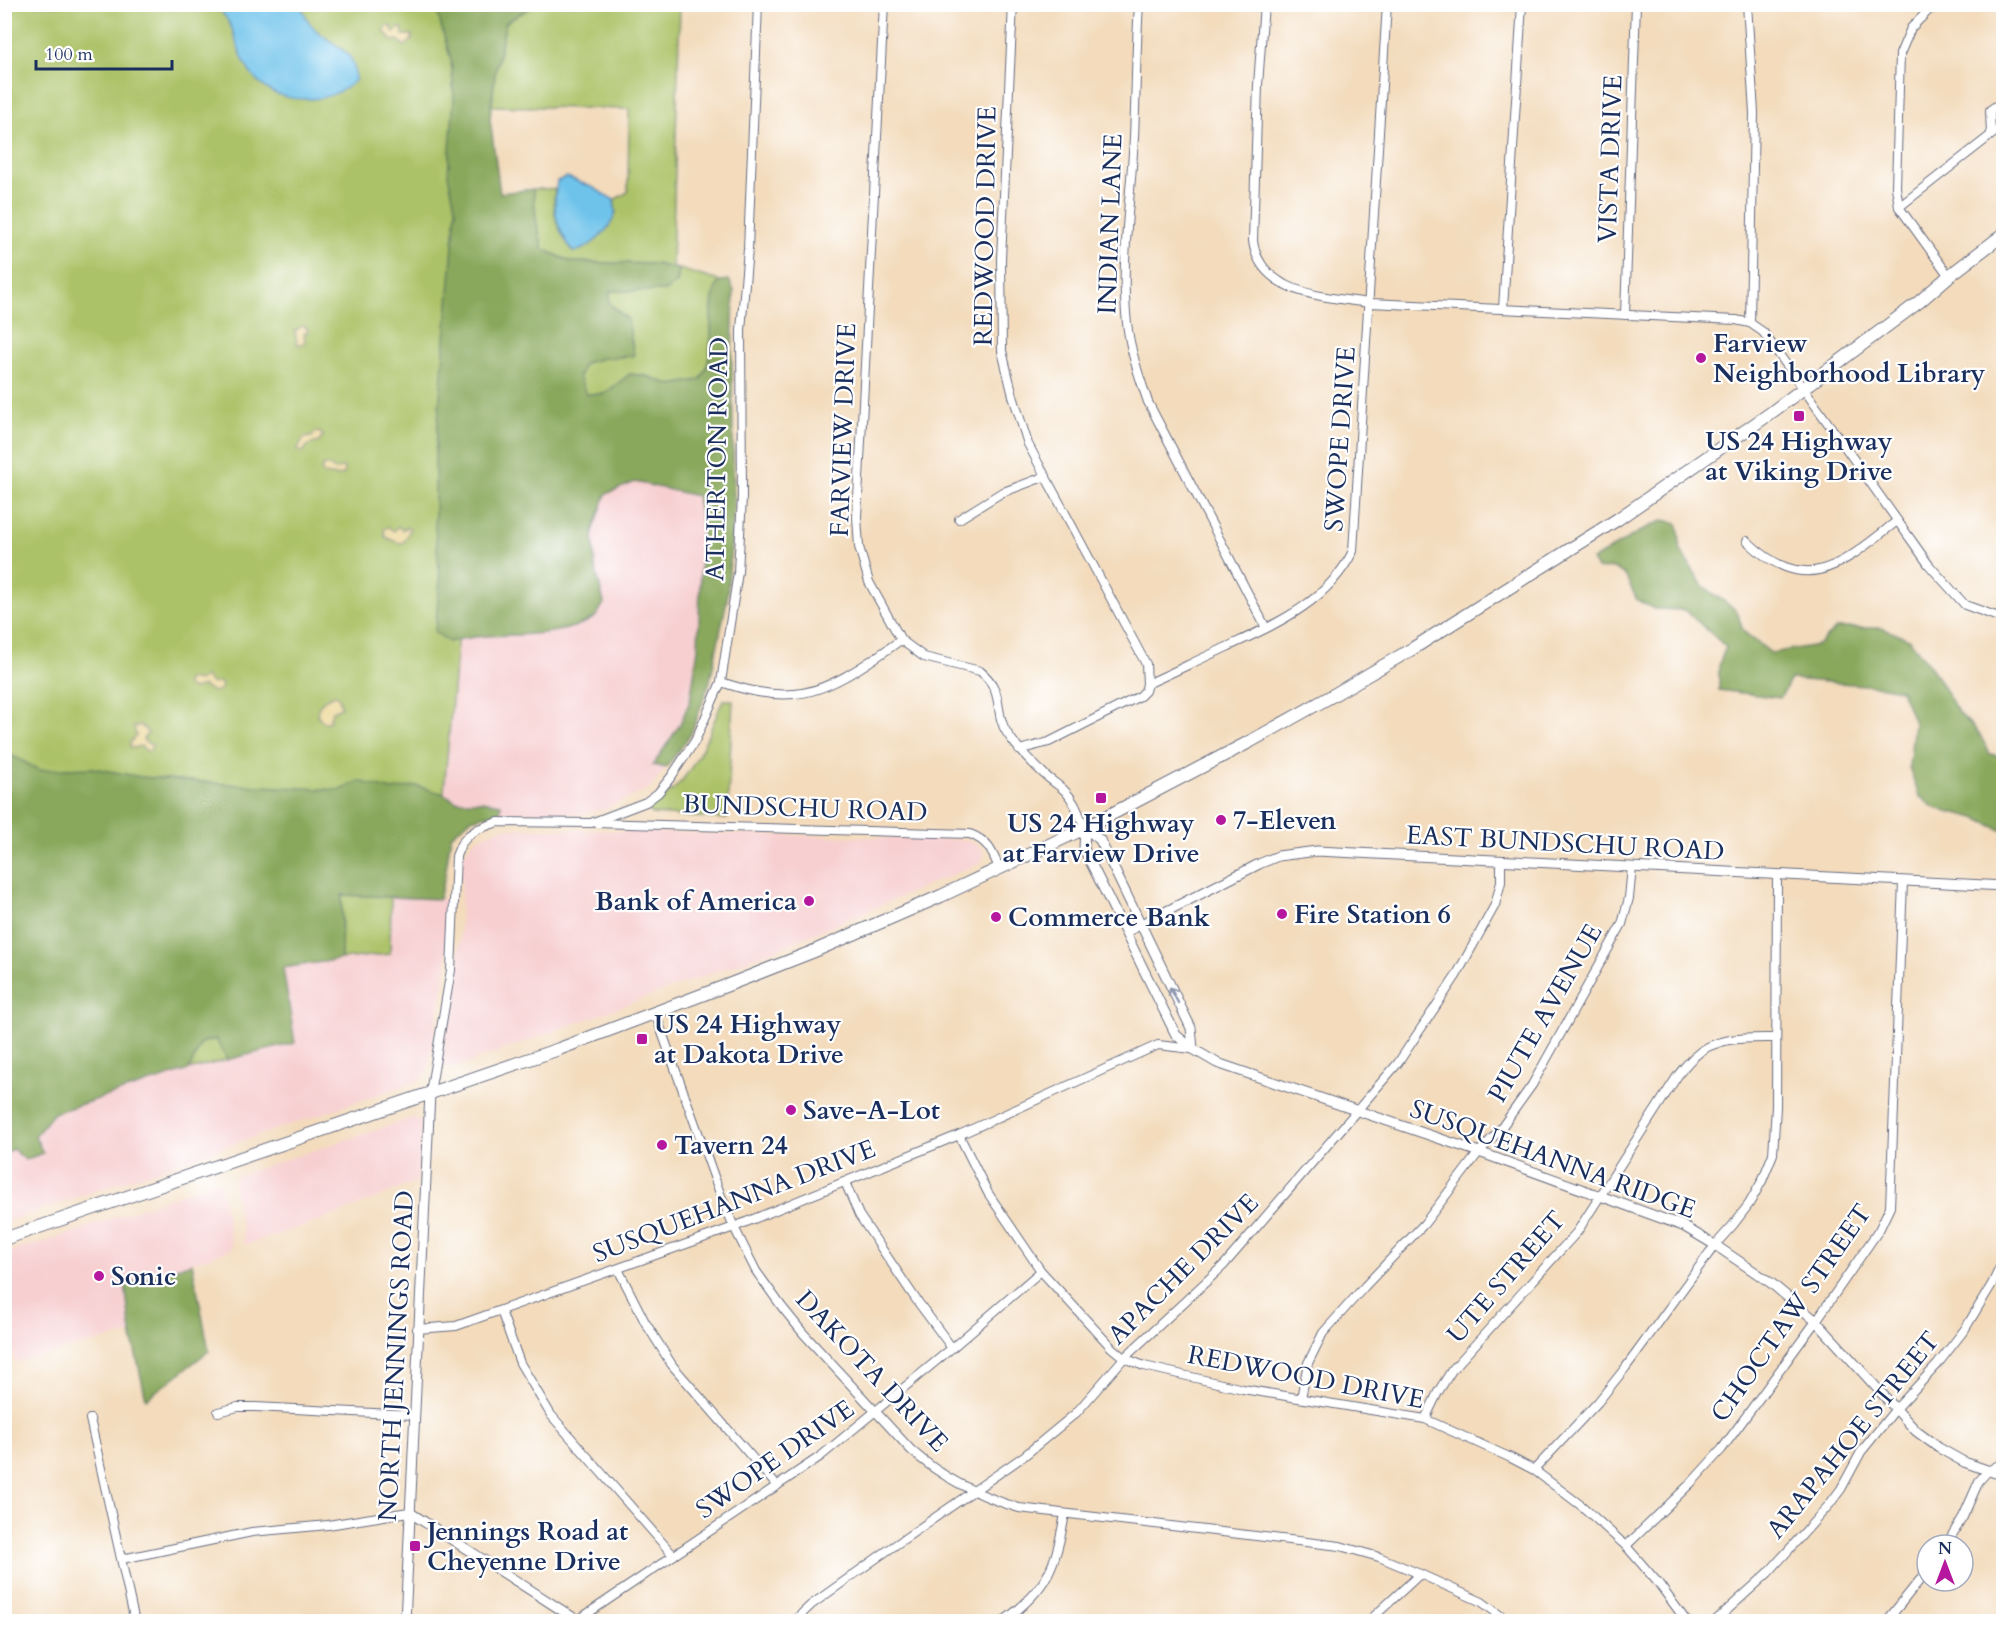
<svg xmlns="http://www.w3.org/2000/svg" width="2008" height="1626" viewBox="0 0 2008 1626" font-family="Cardo,serif">
  <rect width="100%" height="100%" fill="#fff"/>
  <filter id="ink" filterUnits="userSpaceOnUse"><feTurbulence type="fractalNoise" baseFrequency=".0167" numOctaves="2"/><feDisplacementMap in="SourceGraphic" scale="12" xChannelSelector="R" yChannelSelector="G"/><feConvolveMatrix kernelMatrix="1 2 1 2 8 2 1 2 1" color-interpolation-filters="sRGB"/></filter>
  <filter id="wash" filterUnits="userSpaceOnUse"><feTurbulence type="fractalNoise" baseFrequency=".008" numOctaves="4" result="noise"/><feDisplacementMap in="SourceGraphic" scale="24" xChannelSelector="R" yChannelSelector="G"/><feGaussianBlur stdDeviation="1.35" result="paint"/><feColorMatrix in="noise" values="0 0 0 0 0 0 0 0 0 0 0 0 0 0 0 0 0 1.4 0 .05"/><feComposite in="paint" operator="in"/></filter>
  <g filter="url(#wash)">
    <rect width="100%" height="100%" fill="#f3dbbc"/>
    <g fill="#f7cfd0">
      <polygon points="634,482 697,496 702,525 698,648 690,701 679,726 654,764 666,768 649,789 606,809 582,814 500,812 501,805 481,801 456,801 444,794 457,639 483,635 528,634 604,603 595,566 593,532 606,494"/>
      <polygon points="502,828 968,840 979,846 984,853 982,862 778,949 457,1067 446,1068 443,1063 442,1055 455,986 460,938 462,858 473,841"/>
      <polygon points="391,897 447,899 447,966 428,1070 421,1080 5,1222 5,1154 13,1149 43,1153 35,1136 54,1113 189,1070 295,1043 283,968 389,954"/>
      <polygon points="412,1118 420,1120 422,1127 418,1181 322,1220 245,1245 233,1183 236,1176"/>
      <polygon points="220,1180 232,1249 125,1285 131,1333 15,1362 13,1351 5,1352 5,1253 51,1240"/>
    </g>
    <g fill="#acc267" stroke="#647862" stroke-width="1.5">
      <polygon points="5,5 476,5 483,352 443,802 5,785"/>
      <path d="M535,5H680L672,268L655,264L571,262L543,249L536,219L533,189H555C551,214 559,232 573,252L616,213L614,200L628,192L629,109L492,106L495,72L506,22Z"/>
      <path d="M679,269L719,281C703,311 720,352 700,380L671,385L646,376L630,374L604,394H586L579,377L584,363L604,358L634,355L628,320L609,303L610,291H664L677,283Z"/>
      <path d="M723,700H733L727,819L652,814L648,808C661,799 677,789 686,775C703,752 712,725 723,700Z"/>
      <polygon points="342,895 391,897 390,954 341,959"/>
      <polygon points="216,1039 227,1060 189,1070 201,1043"/>
    </g>
    <g fill="#89a85c" stroke="#526c5d" stroke-width="1.5">
      <path d="M435,5H535L506,22L495,72L490,119L500,193L533,189L536,219L543,249L571,262L655,264L679,269L677,283L664,291H610L609,303L628,320L634,356L604,358L584,363L579,377L586,394H604L630,374L646,376L671,385L700,380C720,352 703,311 719,281L729,280L734,291L732,362L734,506L727,600L710,681L691,734L666,768L653,765L679,726L690,701L698,648L702,525L697,496L635,482L606,494L593,532L595,566L604,603C601,608 598,615 594,618C551,643 495,629 449,642L435,632L440,579L435,527V456L456,210L448,175L454,98L451,60Z"/>
      <polygon points="1664,520 1678,524 1681,551 1702,585 1737,611 1743,631 1771,653 1818,645 1837,628 1882,628 1909,639 1933,670 1958,712 1979,733 1990,754 2003,756 2003,831 1976,818 1935,808 1919,796 1909,767 1914,723 1901,690 1877,686 1791,679 1780,698 1719,690 1719,664 1726,647 1685,610 1654,609 1637,600 1625,575 1614,568 1597,569 1592,560 1644,529"/>
      <polygon points="5,755 15,757 39,770 93,768 141,777 240,785 341,790 359,781 392,790 417,786 444,794 456,801 481,801 501,804 500,812 471,819 451,836 445,876 439,899 342,895 341,959 283,968 295,1043 227,1060 216,1039 201,1043 189,1070 54,1113 35,1136 43,1153 25,1160 13,1149 5,1154"/>
      <polygon points="192,1263 209,1351 146,1399 131,1333 125,1285"/>
    </g>
    <g fill="#eeda9e" stroke="#84847e" stroke-width="1.5">
      <polygon points="388,26 391,26 394,33 399,28 402,28 403,35 412,35 412,40 405,46 398,40 392,41 384,31"/>
      <polygon points="302,326 306,327 308,331 304,334 305,342 299,345 297,343 295,331"/>
      <polygon points="315,432 321,433 323,436 319,442 308,445 303,452 297,451 304,438 312,437"/>
      <polygon points="324,465 329,466 335,470 343,467 345,473 339,476 323,474 321,469"/>
      <polygon points="398,526 402,530 407,527 410,529 404,542 399,543 385,537 384,529 388,527 394,531"/>
      <polygon points="205,677 212,684 220,682 222,685 220,690 213,692 203,686 193,689 187,686 186,683 189,679 199,681"/>
      <path d="M335,695L339,698L341,707L332,711L329,722H323L317,714C319,702 324,699 335,695Z"/>
      <polygon points="141,725 148,733 143,739 145,742 152,745 150,751 147,751 141,746 134,748 130,747 130,743 136,735 134,727"/>
    </g>
    <g fill="#6ec3eb" stroke="#4479a4" stroke-width="1.5">
      <path d="M215,5H301C304,13 307,20 312,26C329,46 358,47 355,81C342,92 325,99 308,99C277,100 254,87 242,57C233,35 234,23 215,5Z"/>
      <path d="M567,177L594,188L614,200C614,204 616,210 615,214C611,229 589,250 573,252C555,225 552,212 557,181Z"/>
    </g>
  </g>
  <g filter="url(#ink)">
    <g fill="none" stroke-linecap="round" stroke-linejoin="round">
      <g stroke="#676b7f" stroke-width="10">
        <g id="minor">
          <path d="M884,4L857,517L859,547L869,582L901,640L924,657L980,671C1006,692 993,712 1007,733C1017,748 1030,761 1044,774C1050,780 1059,785 1065,791C1075,801 1079,815 1085,828"/>
          <polyline points="1013,4 1001,259 1002,351 1013,396 1028,444 1146,664 1147,684"/>
          <path d="M1139,4C1136,48 1136,93 1134,137C1131,195 1120,265 1127,323C1130,350 1139,376 1148,402L1266,628"/>
          <path d="M1264,4L1258,85L1253,241C1260,295 1327,297 1370,303L1736,320L1750,323L1763,332L1929,565L1965,605L2004,619"/>
          <polyline points="1747,4 1754,113 1750,323"/>
          <polyline points="1940,4 1928,11 1911,28 1900,54 1896,187 1899,207 1949,276"/>
          <polyline points="1991,134 1990,110 2004,100"/>
          <polyline points="1899,207 2004,125"/>
          <polyline points="1503,309 1522,4"/>
          <polyline points="1625,315 1636,4"/>
          <polyline points="959,519 1001,493 1046,476"/>
          <path d="M1747,541C1808,599 1843,563 1897,521"/>
          <path d="M721,682C745,690 768,696 794,694C830,692 872,660 901,640"/>
          <path d="M1019,750L1049,742L1140,696L1145,691L1147,684C1174,672 1200,659 1227,647C1276,624 1328,602 1353,551L1387,4"/>
          <path d="M596,823L970,834C988,841 992,851 999,868"/>
          <path d="M655,1013L721,1196L734,1227L756,1271L782,1307L803,1333L911,1450C942,1478 979,1496 1019,1508L1340,1546L1379,1557L1420,1574L1482,1602L1509,1622"/>
          <polyline points="430,1093 451,970 456,856 461,844 469,835 478,829 498,822 591,823 646,802 658,793 671,777 695,741 721,682 738,572 742,497 741,330 748,249 758,4"/>
          <polyline points="959,1135 988,1193 1041,1271 1112,1348 1124,1358 1144,1366 1243,1389 1425,1419 1511,1458 1534,1470 1583,1507 1626,1546 1659,1584 1687,1622"/>
          <polyline points="845,1182 859,1215 915,1298 952,1348"/>
          <polyline points="618,1269 645,1322 672,1365 777,1486"/>
          <polyline points="501,1311 520,1363 551,1415 673,1555"/>
          <polyline points="417,1329 456,1326 734,1227 959,1135 1158,1045 1192,1049"/>
          <polyline points="1301,1398 1308,1363 1323,1333 1365,1286 1424,1224 1479,1152 1499,1131 1532,1085 1622,924 1629,898 1632,867"/>
          <polyline points="218,1412 238,1407 255,1407 413,1415"/>
          <polyline points="90,1419 135,1622"/>
          <path d="M1425,1419L1438,1392L1452,1370L1577,1232L1678,1075C1683,1069 1688,1062 1694,1057C1715,1036 1748,1038 1775,1038"/>
          <polyline points="1534,1470 1598,1402 1626,1367 1715,1245 1733,1225 1749,1204 1762,1181 1773,1154 1776,1107 1777,876"/>
          <polyline points="1946,1545 1963,1517 1979,1481 1988,1471 2004,1462"/>
          <polyline points="1626,1546 1693,1481 1722,1449 1816,1321 1879,1230 1890,1207 1903,882"/>
          <polyline points="122,1559 252,1532 328,1525 409,1512"/>
          <polyline points="578,1620 821,1456 952,1348 1041,1271"/>
          <polyline points="793,1622 811,1605 881,1555 1024,1456 1076,1413 1124,1358 1224,1265 1398,1063 1456,976 1495,905 1501,882 1501,860"/>
          <path d="M1002,1622C1048,1589 1055,1568 1065,1514"/>
          <polyline points="1368,1622 1420,1574"/>
          <polyline points="1714,1622 1768,1573 1829,1505 1841,1489 1861,1452 1895,1410 1937,1365 1965,1329 1992,1284 2004,1259"/>
          <polyline points="1886,1622 1927,1571"/>
        </g>
      </g>
      <g stroke="#676b7f" stroke-width="11">
        <g id="tertiary">
          <polyline points="1085,828 1084,849 1176,1035 1193,1049 1217,1063 1479,1152 1683,1226 1715,1245 1771,1283 1816,1321 1916,1431 1939,1448 1964,1462 2004,1476"/>
          <polyline points="1085,828 1100,840 1191,1028 1193,1049"/>
          <polyline points="1126,932 1259,864 1278,856 1317,851 2004,886"/>
          <polyline points="409,1512 580,1622"/>
          <polyline points="405,1622 430,1093"/>
        </g>
      </g>
      <g stroke="#676b7f" stroke-width="14">
        <polyline id="trunk" points="4,1239 559,1049 728,985 812,952 941,896 1085,828 1251,741 1330,697 1412,649 1618,519 1768,415 1919,302 1949,276 2004,234"/>
      </g>
      <use href="#minor" stroke="#fff" stroke-width="8"/>
      <use href="#tertiary" stroke="#fff" stroke-width="9"/>
      <use href="#trunk" stroke="#fff" stroke-width="12"/>
    </g>
    <defs><path id="oneway-shaft" d="M-6 0H5M1.5-3L5.5 0L1.5 3" fill="none" stroke-width="1.6" stroke-linecap="round" stroke-linejoin="round" transform="scale(1.5)"/></defs>
    <use stroke="#8d97ae" href="#oneway-shaft" transform="translate(1174 995) rotate(-117)"/>
  </g>
  <g fill="#b5179e" stroke="#fff" stroke-width="2">
    <circle cx="1701" cy="358" r="6"/>
    <rect x="1793" y="410" width="12" height="12" rx="3"/>
    <rect x="1095" y="792" width="12" height="12" rx="3"/>
    <circle cx="1221" cy="820" r="6"/>
    <circle cx="809" cy="901" r="6"/>
    <circle cx="1282" cy="914" r="6"/>
    <circle cx="996" cy="917" r="6"/>
    <rect x="636" y="1033" width="12" height="12" rx="3"/>
    <circle cx="791" cy="1110" r="6"/>
    <circle cx="662" cy="1145" r="6"/>
    <circle cx="99" cy="1276" r="6"/>
    <rect x="409" y="1540" width="12" height="12" rx="3"/>
  </g>
  <g text-anchor="middle" dominant-baseline="central" stroke-width="4.5" stroke-linejoin="round" paint-order="stroke">
    <g font-size="26" fill="#1b2f5e" stroke="#fff">
      <text transform="translate(1610 159) rotate(-88)">VISTA DRIVE</text>
      <text transform="translate(1110 224) rotate(-88)">INDIAN LANE</text>
      <text transform="translate(985 226) rotate(-89)">REDWOOD DRIVE</text>
      <text transform="translate(843 430) rotate(-88)">FARVIEW DRIVE</text>
      <text transform="translate(1340 439) rotate(-86)">SWOPE DRIVE</text>
      <text transform="translate(717 459) rotate(-89)">ATHERTON ROAD</text>
      <text transform="translate(805 808) rotate(2)">BUNDSCHU ROAD</text>
      <text transform="translate(1565 843) rotate(3)">EAST BUNDSCHU ROAD</text>
      <text transform="translate(1545 1013) rotate(-60)">PIUTE AVENUE</text>
      <text transform="translate(1553 1159) rotate(20)">SUSQUEHANNA RIDGE</text>
      <text transform="translate(734 1201) rotate(-21)">SUSQUEHANNA DRIVE</text>
      <text transform="translate(1183 1269) rotate(-45)">APACHE DRIVE</text>
      <text transform="translate(1506 1277) rotate(-49)">UTE STREET</text>
      <text transform="translate(1791 1313) rotate(-55)">CHOCTAW STREET</text>
      <text transform="translate(396 1356) rotate(-87)">NORTH JENNINGS ROAD</text>
      <text transform="translate(872 1371) rotate(47)">DAKOTA DRIVE</text>
      <text transform="translate(1306 1377) rotate(11)">REDWOOD DRIVE</text>
      <text transform="translate(1853 1435) rotate(-51)">ARAPAHOE STREET</text>
      <text transform="translate(775 1459) rotate(-35)">SWOPE DRIVE</text>
    </g>
    <g font-size="26" font-weight="bold" fill="#1b2f5e" stroke="#fff" text-anchor="start">
      <text x="1713" y="343">Farview<tspan x="1713" dy="30">Neighborhood Library</tspan></text>
      <text x="1799" y="441" text-anchor="middle">US 24 Highway<tspan x="1799" dy="30">at Viking Drive</tspan></text>
      <text x="1233" y="820">7-Eleven</text>
      <text x="1101" y="823" text-anchor="middle">US 24 Highway<tspan x="1101" dy="30">at Farview Drive</tspan></text>
      <text x="797" y="901" text-anchor="end">Bank of America</text>
      <text x="1294" y="914">Fire Station 6</text>
      <text x="1008" y="917">Commerce Bank</text>
      <text x="654" y="1024">US 24 Highway<tspan x="654" dy="30">at Dakota Drive</tspan></text>
      <text x="803" y="1110">Save-A-Lot</text>
      <text x="674" y="1145">Tavern 24</text>
      <text x="111" y="1276">Sonic</text>
      <text x="427" y="1531">Jennings Road at<tspan x="427" dy="30">Cheyenne Drive</tspan></text>
    </g>
  </g>
  <rect width="2008" height="1626" fill="none" stroke="#fff" stroke-width="24"/>
  <g transform="translate(1945 1563)"><circle r="28" fill="#ffffff" stroke="#a4acbf" stroke-width="1.5"/>
  <path d="M0-4.5L10 22L0 15L-10 22Z" fill="#b5179e"/>
  <text y="-9" font-size="16" font-weight="bold" text-anchor="middle" fill="#1b2f5e">N</text>
  </g>
  <path d="M36 60v9h136v-9" fill="none" stroke="#1b2f5e" stroke-width="3"/>
  <text x="45" y="60" font-size="18" fill="#1b2f5e" stroke="#ffffff" stroke-width="4.5" paint-order="stroke">100 m</text>
</svg>
